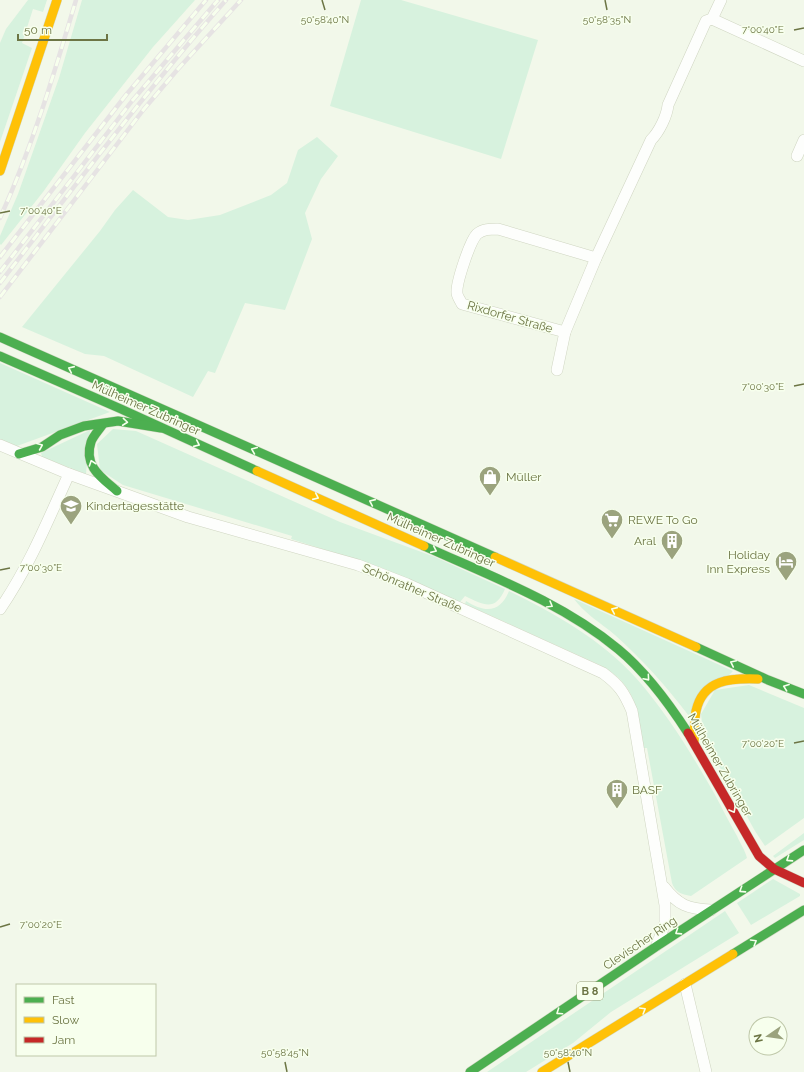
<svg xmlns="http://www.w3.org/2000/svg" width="804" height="1072" viewBox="0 0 804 1072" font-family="Raleway,sans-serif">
  <rect width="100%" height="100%" fill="#f2f8ea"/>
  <g fill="#d7f2de">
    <polygon points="28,0 47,0 43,12 33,9 22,43 32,48 0,142 0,43 6,29"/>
    <polygon points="82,0 195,0 153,47 85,133 43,192 1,245 0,244 0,236 18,194 59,78"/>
    <polygon points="361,0 401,0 538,40 501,159 330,106"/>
    <polygon points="317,137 338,156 321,179 305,213 312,239 285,310 245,303 215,373 208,371 193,397 104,356 85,354 22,327 100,231 115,210 133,190 168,217 188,220 220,215 271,195 287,183 298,150"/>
    <polygon points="0,363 110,412 17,446 0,439"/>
    <path d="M113,429L136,431L340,522L435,557L505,589C495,612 484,605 465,596L460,602L382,568L291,539L292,536L123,485L100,470L97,444Z"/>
    <polygon points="90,430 86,474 42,457 41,453"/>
    <path d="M509,591C554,613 602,640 636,678C667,713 691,753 714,793C722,808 729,822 737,836C740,843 745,850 747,858L691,896C681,894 675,892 672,883L647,748H644C637,710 637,685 600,665L465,604L466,601C485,613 500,613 509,591Z"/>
    <path d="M574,599L733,671L689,716C667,687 643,660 615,635C601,623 585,614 574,599Z"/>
    <polygon points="749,685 804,708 804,818 765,846 755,831 706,742 703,732 701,714 715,690"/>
    <polygon points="804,833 804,840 775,858 773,856"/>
    <polygon points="773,879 800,894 800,896 751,925 737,903"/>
    <polygon points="725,911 739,933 611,1012 573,1043 526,1072 487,1072"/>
  </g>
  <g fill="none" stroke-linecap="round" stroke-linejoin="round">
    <g stroke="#cfd5c1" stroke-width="12">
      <g id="street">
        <polyline points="712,19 804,61"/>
        <polyline points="797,156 804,140"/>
        <path d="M565,332L462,304C460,300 457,296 457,293C456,283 470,241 477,234C483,229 490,229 498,229L596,258"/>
        <path d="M557,370L565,332L596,258L651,140C659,132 667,116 668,105L706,21L712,19L721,0"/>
        <path d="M0,445L69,474L188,517L358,565L407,584L603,673C619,685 624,692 632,711L665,905V923L657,945"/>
        <path d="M0,609C29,567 48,520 69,474"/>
        <path d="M664,887C678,905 688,909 711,910"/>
        <polyline points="685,984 706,1072"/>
      </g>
    </g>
    <g stroke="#d1d6c2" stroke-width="10">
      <g id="fast">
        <polyline points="0,337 495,557"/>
        <polyline points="0,356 121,409 257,471"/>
        <path d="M103,424C99,430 93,436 91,442C83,466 102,478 117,491"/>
        <polyline points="19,454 42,447 60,435 84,426 118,421 161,428"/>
        <path d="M424,546C490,576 561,602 618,649C646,672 668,702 688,733"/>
        <polyline points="696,647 768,680 804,694"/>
        <polyline points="733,954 804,910"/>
        <polyline points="470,1072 657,946 804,850"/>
      </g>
    </g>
    <g stroke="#d1d6c2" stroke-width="10">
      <g id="slow">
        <polyline points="0,171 57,0"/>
        <polyline points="257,471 424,546"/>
        <polyline points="495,557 696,647"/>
        <path d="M694,742C695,732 694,721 696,711C703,679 731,678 758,679"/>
        <polyline points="542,1072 733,954"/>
      </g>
    </g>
    <g stroke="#d1d6c2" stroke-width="10">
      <polyline id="jam" points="688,733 759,856 774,869 804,883"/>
    </g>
    <use href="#street" stroke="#fdfefc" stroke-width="11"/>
    <use href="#fast" stroke="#4caf50" stroke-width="9"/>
    <use href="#slow" stroke="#ffc107" stroke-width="9"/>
    <use href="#jam" stroke="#c62828" stroke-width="9"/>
    <g stroke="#e6e3e3" stroke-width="4.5">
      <g id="rail">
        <path d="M0,218C32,148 54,74 76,0"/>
        <polyline points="0,257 126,95 206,0"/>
        <polyline points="0,272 132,101 218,0"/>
        <path d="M0,283C74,187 146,91 226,0"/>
        <polyline points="0,297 144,109 178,69 241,0"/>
      </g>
    </g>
    <use href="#rail" stroke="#f7ffed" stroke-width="3" stroke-dasharray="9" stroke-linecap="butt"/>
  </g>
  <defs><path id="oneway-chevron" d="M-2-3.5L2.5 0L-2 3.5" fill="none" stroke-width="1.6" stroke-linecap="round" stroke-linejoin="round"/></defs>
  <g stroke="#f7ffed">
    <use href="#oneway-chevron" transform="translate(71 369) rotate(-156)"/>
    <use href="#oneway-chevron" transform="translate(125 422) rotate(6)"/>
    <use href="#oneway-chevron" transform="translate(197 444) rotate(24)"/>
    <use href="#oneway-chevron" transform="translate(40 446) rotate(-23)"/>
    <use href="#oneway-chevron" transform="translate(254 450) rotate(-157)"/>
    <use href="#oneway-chevron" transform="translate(92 463) rotate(-109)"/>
    <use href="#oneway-chevron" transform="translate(316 497) rotate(24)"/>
    <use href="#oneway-chevron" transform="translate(372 502) rotate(-156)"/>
    <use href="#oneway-chevron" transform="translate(434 550) rotate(24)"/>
    <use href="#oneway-chevron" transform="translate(550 605) rotate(30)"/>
    <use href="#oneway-chevron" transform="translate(614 610) rotate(-156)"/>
    <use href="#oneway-chevron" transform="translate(733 663) rotate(-155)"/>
    <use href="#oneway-chevron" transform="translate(647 678) rotate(49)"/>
    <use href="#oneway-chevron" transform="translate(786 687) rotate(-160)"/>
    <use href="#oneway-chevron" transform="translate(733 810) rotate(61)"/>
    <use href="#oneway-chevron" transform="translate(789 859) rotate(147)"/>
    <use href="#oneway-chevron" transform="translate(742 890) rotate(147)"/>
    <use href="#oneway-chevron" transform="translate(678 932) rotate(147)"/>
    <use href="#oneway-chevron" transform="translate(754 942) rotate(-31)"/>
    <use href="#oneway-chevron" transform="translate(643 1010) rotate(-31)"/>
    <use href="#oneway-chevron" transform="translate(559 1012) rotate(146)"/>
  </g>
  <path fill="none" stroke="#6c7544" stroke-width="1.5" d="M322,0L325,10M605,0L607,10M794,30L804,28M0,213L10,211M794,386L804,384M0,570L10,568M794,743L804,741M0,927L10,924M285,1062L287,1072M568,1062L570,1072"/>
  <defs>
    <g id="shop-pin" transform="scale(1.15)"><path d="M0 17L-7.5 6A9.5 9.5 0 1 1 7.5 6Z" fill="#9ba37e" stroke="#f7ffed"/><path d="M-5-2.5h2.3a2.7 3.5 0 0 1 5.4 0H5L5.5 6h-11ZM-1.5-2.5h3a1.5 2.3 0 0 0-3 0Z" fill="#fff"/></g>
    <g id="school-pin" transform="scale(1.15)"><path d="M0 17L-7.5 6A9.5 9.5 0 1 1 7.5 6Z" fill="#9ba37e" stroke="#f7ffed"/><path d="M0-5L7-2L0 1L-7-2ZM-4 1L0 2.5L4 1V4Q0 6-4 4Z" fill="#fff"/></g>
    <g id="supermarket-pin" transform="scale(1.15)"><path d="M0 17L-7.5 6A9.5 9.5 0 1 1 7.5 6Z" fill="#9ba37e" stroke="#f7ffed"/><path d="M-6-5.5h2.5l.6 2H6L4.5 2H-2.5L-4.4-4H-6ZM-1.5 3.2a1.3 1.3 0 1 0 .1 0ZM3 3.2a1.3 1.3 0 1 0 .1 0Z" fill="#fff"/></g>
    <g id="building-pin" transform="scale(1.15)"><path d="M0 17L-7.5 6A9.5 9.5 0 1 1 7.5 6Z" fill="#9ba37e" stroke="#f7ffed"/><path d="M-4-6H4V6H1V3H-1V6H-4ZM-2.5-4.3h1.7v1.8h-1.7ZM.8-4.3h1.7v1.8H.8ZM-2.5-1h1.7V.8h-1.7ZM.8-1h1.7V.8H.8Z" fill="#fff"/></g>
    <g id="hotel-pin" transform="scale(1.15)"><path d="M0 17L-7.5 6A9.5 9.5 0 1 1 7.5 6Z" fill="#9ba37e" stroke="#f7ffed"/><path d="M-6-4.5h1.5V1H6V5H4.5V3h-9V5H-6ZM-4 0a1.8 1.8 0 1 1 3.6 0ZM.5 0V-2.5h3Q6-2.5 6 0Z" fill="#fff"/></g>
  </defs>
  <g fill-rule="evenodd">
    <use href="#shop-pin" x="490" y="477"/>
    <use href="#school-pin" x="71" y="506"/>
    <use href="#supermarket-pin" x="612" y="520"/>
    <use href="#building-pin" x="672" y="541"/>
    <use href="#hotel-pin" x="786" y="562"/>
    <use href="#building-pin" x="617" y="790"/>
  </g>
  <g text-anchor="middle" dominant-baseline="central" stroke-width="3" stroke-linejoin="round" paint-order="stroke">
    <rect fill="#f7ffed" stroke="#969e77" stroke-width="1" x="577" y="982" width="26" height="18" rx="3"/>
    <g font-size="11" font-weight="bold" fill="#6c7544">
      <text x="590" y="991">B 8</text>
    </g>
    <g font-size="12" fill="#6c7544" stroke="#f7ffed">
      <text transform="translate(510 317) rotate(16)">Rixdorfer Straße</text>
      <text transform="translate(146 408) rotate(24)">Mülheimer Zubringer</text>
      <text transform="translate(441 540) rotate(24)">Mülheimer Zubringer</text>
      <text transform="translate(412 588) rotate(23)">Schönrather Straße</text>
      <text transform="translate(720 765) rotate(60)">Mülheimer Zubringer</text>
      <text transform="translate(640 943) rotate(-34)">Clevischer Ring</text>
    </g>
    <g font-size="12" fill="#6c7544" stroke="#f7ffed" text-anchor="start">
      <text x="506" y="477">Müller</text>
      <text x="86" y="506">Kindertagesstätte</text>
      <text x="628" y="520">REWE To Go</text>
      <text x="656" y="541" text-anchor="end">Aral</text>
      <text x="770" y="555" text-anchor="end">Holiday<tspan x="770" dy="14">Inn Express</tspan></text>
      <text x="632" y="790">BASF</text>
    </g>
  </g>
  <g font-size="10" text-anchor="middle" fill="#6c7544" stroke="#f7ffed" stroke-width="3" stroke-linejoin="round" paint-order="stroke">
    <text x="325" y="23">50°58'40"N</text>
    <text x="607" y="23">50°58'35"N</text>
    <text x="763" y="33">7°00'40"E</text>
    <text x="41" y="214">7°00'40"E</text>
    <text x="763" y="390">7°00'30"E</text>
    <text x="41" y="571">7°00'30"E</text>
    <text x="763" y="747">7°00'20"E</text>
    <text x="41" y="928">7°00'20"E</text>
    <text x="285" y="1056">50°58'45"N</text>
    <text x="568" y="1056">50°58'40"N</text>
  </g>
  <rect x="16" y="984" width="140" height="72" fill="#f7ffed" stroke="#bfc8a9"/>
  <rect x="24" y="997" width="20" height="6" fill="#4caf50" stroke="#bfc8a9"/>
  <text x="52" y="1004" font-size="12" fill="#6c7544">Fast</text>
  <rect x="24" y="1017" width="20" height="6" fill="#ffc107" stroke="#bfc8a9"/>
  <text x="52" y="1024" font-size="12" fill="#6c7544">Slow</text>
  <rect x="24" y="1037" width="20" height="6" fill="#c62828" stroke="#bfc8a9"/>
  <text x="52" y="1044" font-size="12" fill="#6c7544">Jam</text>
  <g transform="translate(768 1036) rotate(257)"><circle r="19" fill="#f7ffed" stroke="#bfc8a9"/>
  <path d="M0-3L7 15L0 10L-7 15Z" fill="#9ba37e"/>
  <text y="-6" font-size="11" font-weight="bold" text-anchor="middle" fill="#6c7544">N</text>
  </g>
  <path d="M18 34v6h89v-6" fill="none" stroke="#6c7544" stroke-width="2"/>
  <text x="24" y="34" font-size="12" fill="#6c7544" stroke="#f7ffed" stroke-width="3" paint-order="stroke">50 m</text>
</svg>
